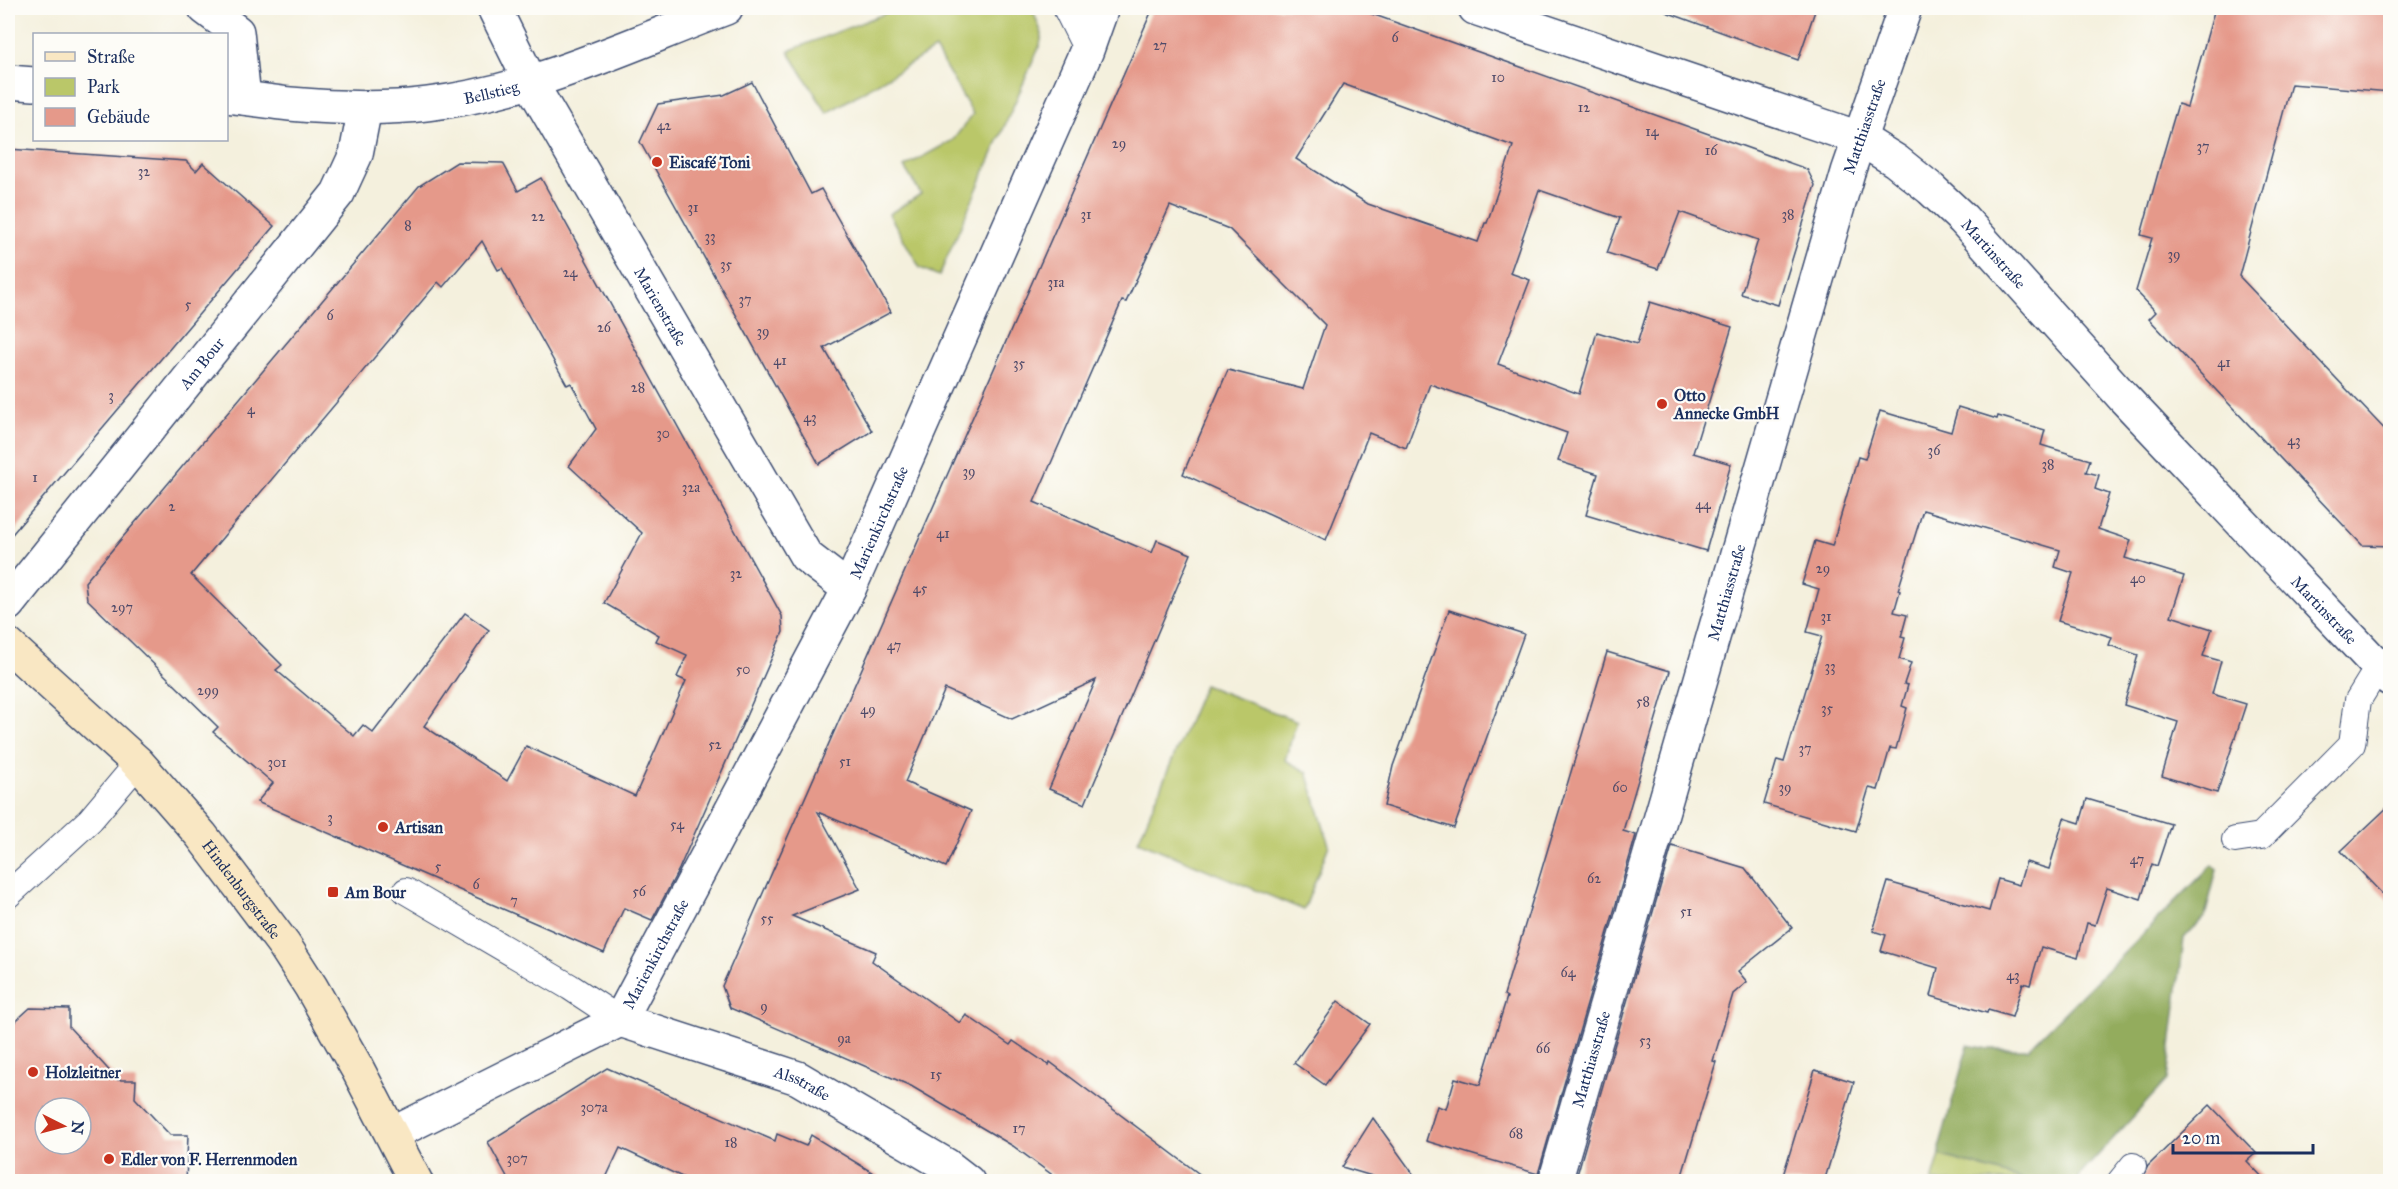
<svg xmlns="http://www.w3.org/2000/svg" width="2398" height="1189" viewBox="0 0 2398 1189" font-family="'IM FELL Great Primer',serif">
  <rect width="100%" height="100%" fill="#fdfcf7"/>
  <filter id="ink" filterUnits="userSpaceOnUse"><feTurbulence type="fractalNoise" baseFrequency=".0167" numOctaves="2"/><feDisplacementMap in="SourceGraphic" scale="12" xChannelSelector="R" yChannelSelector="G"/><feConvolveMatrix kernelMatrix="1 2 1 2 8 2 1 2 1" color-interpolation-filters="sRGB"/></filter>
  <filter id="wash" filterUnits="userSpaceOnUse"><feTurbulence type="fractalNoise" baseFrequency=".008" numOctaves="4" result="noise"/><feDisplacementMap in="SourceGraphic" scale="24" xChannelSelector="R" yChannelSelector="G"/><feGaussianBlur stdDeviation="1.35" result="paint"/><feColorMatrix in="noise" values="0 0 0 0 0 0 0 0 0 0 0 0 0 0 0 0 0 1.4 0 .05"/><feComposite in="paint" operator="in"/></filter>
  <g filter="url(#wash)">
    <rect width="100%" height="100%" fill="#f4f0dd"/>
    <g fill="#bac769" stroke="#6a7b64" stroke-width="1.5">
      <polygon points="899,8 1032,8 1042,34 1040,45 939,276 920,268 889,214 921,194 904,167 953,140 973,114 935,49 827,113 788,51"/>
      <polygon points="1204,685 1297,721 1285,760 1307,772 1329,845 1304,910 1138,841"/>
      <polygon points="1940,1155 2027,1181 1932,1182"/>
    </g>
    <polygon fill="#93ac5d" stroke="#576e5e" stroke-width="1.5" points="2212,865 2217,870 2205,916 2184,938 2167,1080 2079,1176 2077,1181 2027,1181 1940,1155 1939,1148 1968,1045 1988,1049 2028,1049"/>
    <g id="blocks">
      <g fill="#e5998a" fill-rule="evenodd">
        <path d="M1153,8H1355L1807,169L1815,185L1778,305L1741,294L1758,240L1680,212L1658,269L1607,253L1620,218L1539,190L1510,273L1530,280L1498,364L1579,394L1597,332L1637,344L1650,302L1732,327L1693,453L1731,464L1706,551L1586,515L1598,474L1558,461L1567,433L1430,384L1406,448L1369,433L1326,540L1183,474L1228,370L1303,389L1325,325L1229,229L1170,206L1126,302L1122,301L1034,502L1152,553L1157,540L1191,554L1085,804L1049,789L1096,680L1012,719L945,689L905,782L971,811L946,867L818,812L860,889L792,916L876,952L872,961L960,1023L966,1015L1010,1045L1013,1041L1049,1065L1050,1062L1210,1182H1062L1013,1146L911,1086L730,1008L722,986ZM1343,84L1513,146L1487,223H1485L1478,242L1368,204L1296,159Z"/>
        <polygon points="1667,8 1816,8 1798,60 1666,12"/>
        <polygon points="2215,8 2391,8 2391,92 2291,84 2239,276 2391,436 2391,546 2362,545 2149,319 2156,312 2136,291 2152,238 2141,235 2161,162 2178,104 2187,107"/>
        <polygon points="752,82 811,194 821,189 891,312 824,348 872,431 819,464 640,142 658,104 724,95"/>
        <polygon points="8,149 186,161 196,171 203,163 274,226 8,539"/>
        <path d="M457,162L503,163L518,191L541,178L782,616L783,632L679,869L652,920L624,908L604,953L257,802L273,783L213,732L218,727L87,599L85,582L419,186ZM482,241L498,270L502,268L567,385L571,383L596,429L569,466L642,533L604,603L659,635L656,641L687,655L677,677L686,681L635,796L526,746L507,781L424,726L489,630L465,613L373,733L363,725L354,736L276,670L282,665L191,575L438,282L443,287Z"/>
        <polygon points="1958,407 1997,419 1998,416 2045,430 2041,445 2090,460 2086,472 2099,475 2095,489 2109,494 2098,529 2131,540 2125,558 2184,576 2171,616 2212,629 2203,656 2221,661 2212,694 2246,704 2217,793 2162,776 2178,722 2124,705 2138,655 2109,645 2112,637 2058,621 2073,573 2055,567 2060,550 1923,510 1898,590 1900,591 1894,612 1907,615 1901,637 1905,638 1899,659 1911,663 1904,684 1908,685 1902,706 1907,708 1896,749 1890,748 1878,790 1869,788 1856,831 1764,804 1777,760 1784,762 1822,636 1807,632 1819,589 1802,584 1815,541 1832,546 1858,457 1865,459 1880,411 1951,432"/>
        <polygon points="1449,610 1524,634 1454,828 1384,806 1393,766"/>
        <polygon points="1607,652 1670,671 1623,831 1636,835 1538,1174 1426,1141 1437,1106 1446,1109 1455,1078 1480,1085 1507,997 1504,995"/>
        <polygon points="2087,799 2171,824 2157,866 2152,864 2141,899 2107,888 2095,925 2087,923 2078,958 2041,947 2030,985 2023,983 2012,1017 1988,1010 1987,1013 1931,996 1938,968 1881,951 1886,935 1873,931 1888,882 1989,911 1998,879 2019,885 2026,862 2049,869 2064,818 2080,823"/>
        <polygon points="2391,804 2391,903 2341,851"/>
        <polygon points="1672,846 1745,868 1792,928 1738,971 1747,982 1733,994 1713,1061 1716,1062 1680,1182 1575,1182"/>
        <polygon points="1338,1001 1370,1024 1325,1085 1294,1063"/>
        <path d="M30,1008L69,1009V1027L118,1080H136L135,1098L170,1135H188L186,1182H8V1028ZM45,1108H81V1144H45Z"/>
        <polygon points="607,1068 775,1141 777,1134 806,1146 811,1135 888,1182 693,1182 620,1148 604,1182 510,1182 488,1142"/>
        <polygon points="1815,1070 1854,1082 1824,1182 1781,1182"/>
        <polygon points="2210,1105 2256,1153 2247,1161 2267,1182 2140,1182 2148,1166"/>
        <polygon points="1373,1118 1419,1182 1392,1182 1342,1167"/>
      </g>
    </g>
  </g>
  <g filter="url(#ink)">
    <use href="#blocks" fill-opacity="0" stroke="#3c4c71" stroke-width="1.5"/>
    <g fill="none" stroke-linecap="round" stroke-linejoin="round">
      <g stroke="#3c4c71" stroke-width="28">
        <g id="service">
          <polyline points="1066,8 1087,50"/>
          <polyline points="2235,840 2261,836 2352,744 2358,700 2379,666"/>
          <polyline points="406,891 570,987 620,1020"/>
          <polyline points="8,895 90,820 138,763"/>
          <polyline points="2120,1182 2133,1166"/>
        </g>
      </g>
      <g stroke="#3c4c71" stroke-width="36">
        <g id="minor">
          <polyline points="205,8 237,32 244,98"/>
          <path id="s1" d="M494,8L531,83L806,556L849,589"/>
          <path id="s2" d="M1475,8L1859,138L1896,161L1931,189L1963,219L2123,397L2390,679"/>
          <polyline points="8,82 34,84"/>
          <path id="s3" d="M226,96C248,98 269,102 290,104C335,108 382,110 427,104C532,92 628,45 726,8"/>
          <path id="s4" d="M8,604L338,193L356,154L365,108"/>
          <path id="s5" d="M620,1020L849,589L1087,50L1102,8"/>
          <path id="s6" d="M1555,1182L1848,172L1905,8"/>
        </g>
      </g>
      <g stroke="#3c4c71" stroke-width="36">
        <g id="tertiary">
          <path id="s7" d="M392,1134L620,1020L798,1078L946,1165L968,1182"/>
        </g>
      </g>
      <g stroke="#3c4c71" stroke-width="36">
        <g id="secondary">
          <path id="s8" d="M8,645L138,763L201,835L284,945L311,987L357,1068L416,1182"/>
        </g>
      </g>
      <use href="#service" stroke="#fff" stroke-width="26"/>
      <use href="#minor" stroke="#fff" stroke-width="33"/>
      <use href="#tertiary" stroke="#fff" stroke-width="33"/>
      <use href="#secondary" stroke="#f9e7c3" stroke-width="33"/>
    </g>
  </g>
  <g fill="#c8321e" stroke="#fdfcf7" stroke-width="2">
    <circle cx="657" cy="162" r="6"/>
    <circle cx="1662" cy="404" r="6"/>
    <circle cx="383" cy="827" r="6"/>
    <rect x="327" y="886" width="12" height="12" rx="3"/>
    <circle cx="33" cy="1072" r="6"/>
    <circle cx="109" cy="1159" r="6"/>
  </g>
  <g text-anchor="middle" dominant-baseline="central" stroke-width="4.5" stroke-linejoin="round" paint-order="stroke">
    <g font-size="14" fill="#4e4a69">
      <text x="1395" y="37">6</text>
      <text x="1160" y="45">27</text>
      <text x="1498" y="77">10</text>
      <text x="1584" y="107">12</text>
      <text x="664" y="125">42</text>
      <text x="1652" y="131">14</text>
      <text x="1119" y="143">29</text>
      <text x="2203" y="146">37</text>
      <text x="1711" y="150">16</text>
      <text x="144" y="171">32</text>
      <text x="693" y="207">31</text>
      <text x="1086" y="214">31</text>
      <text x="1788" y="214">38</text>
      <text x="538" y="216">22</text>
      <text x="408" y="225">8</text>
      <text x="710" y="236">33</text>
      <text x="2174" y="254">39</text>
      <text x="726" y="264">35</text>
      <text x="570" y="272">24</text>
      <text x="1056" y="282">31a</text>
      <text x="745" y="299">37</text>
      <text x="188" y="304">5</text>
      <text x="330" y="315">6</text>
      <text x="604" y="327">26</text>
      <text x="763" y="331">39</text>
      <text x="780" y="360">41</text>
      <text x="2224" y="362">41</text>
      <text x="1019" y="363">35</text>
      <text x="638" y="387">28</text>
      <text x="111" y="395">3</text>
      <text x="251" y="409">4</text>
      <text x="810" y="417">43</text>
      <text x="663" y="433">30</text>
      <text x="2294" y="440">43</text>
      <text x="1934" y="450">36</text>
      <text x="2048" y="464">38</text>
      <text x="969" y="471">39</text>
      <text x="35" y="477">1</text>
      <text x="691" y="487">32a</text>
      <text x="1703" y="504">44</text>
      <text x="172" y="506">2</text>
      <text x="943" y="533">41</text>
      <text x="1823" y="568">29</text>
      <text x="736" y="573">32</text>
      <text x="2138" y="578">40</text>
      <text x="920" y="588">45</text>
      <text x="122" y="607">297</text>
      <text x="1826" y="616">31</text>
      <text x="894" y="645">47</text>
      <text x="1830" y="666">33</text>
      <text x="743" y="669">50</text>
      <text x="208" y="690">299</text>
      <text x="1643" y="701">58</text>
      <text x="1827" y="708">35</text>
      <text x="868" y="709">49</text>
      <text x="715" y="744">52</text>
      <text x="1805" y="748">37</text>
      <text x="845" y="761">51</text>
      <text x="277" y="762">301</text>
      <text x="1620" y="787">60</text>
      <text x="1785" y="787">39</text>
      <text x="330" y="817">3</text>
      <text x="677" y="824">54</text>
      <text x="2137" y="859">47</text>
      <text x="438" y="866">5</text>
      <text x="1594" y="878">62</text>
      <text x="476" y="884">6</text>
      <text x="639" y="891">56</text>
      <text x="514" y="900">7</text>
      <text x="1686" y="911">51</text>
      <text x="767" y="918">55</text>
      <text x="1568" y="972">64</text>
      <text x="2013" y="975">43</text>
      <text x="764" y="1006">9</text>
      <text x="844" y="1038">9a</text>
      <text x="1645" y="1040">53</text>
      <text x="1543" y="1048">66</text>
      <text x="936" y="1074">15</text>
      <text x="594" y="1107">307a</text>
      <text x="1019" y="1128">17</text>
      <text x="1516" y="1133">68</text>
      <text x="731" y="1142">18</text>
      <text x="517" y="1158">307</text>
    </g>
    <g font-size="16" fill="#1b2f5e" stroke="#fdfcf7">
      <text stroke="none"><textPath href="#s3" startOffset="267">Bellstieg</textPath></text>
      <text stroke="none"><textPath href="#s6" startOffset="1100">Matthiasstraße</textPath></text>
      <text stroke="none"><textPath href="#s2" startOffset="584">Martinstraße</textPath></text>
      <text stroke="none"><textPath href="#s1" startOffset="342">Marienstraße</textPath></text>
      <text stroke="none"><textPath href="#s4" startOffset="309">Am Bour</textPath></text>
      <text stroke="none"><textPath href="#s5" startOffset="561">Marienkirchstraße</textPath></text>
      <text stroke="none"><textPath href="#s6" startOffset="614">Matthiasstraße</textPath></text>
      <text stroke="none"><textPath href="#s2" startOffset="1070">Martinstraße</textPath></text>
      <text stroke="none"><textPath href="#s8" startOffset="339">Hindenburgstraße</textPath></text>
      <text stroke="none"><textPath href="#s5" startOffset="75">Marienkirchstraße</textPath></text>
      <text stroke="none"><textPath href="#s6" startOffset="128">Matthiasstraße</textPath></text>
      <text stroke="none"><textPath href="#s7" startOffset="448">Alsstraße</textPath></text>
    </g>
    <g font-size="16" font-weight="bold" fill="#1b2f5e" stroke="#fdfcf7" text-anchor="start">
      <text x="669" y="162">Eiscafé Toni</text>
      <text x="1674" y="395">Otto<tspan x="1674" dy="18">Annecke GmbH</tspan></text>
      <text x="395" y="827">Artisan</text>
      <text x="345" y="892">Am Bour</text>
      <text x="45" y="1072">Holzleitner</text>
      <text x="121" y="1159">Edler von F. Herrenmoden</text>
    </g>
  </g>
  <rect width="2398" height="1189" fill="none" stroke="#fdfcf7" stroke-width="30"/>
  <rect x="33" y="33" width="195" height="108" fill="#fdfcf7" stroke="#a3aaba" stroke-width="1.5"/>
  <rect x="45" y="52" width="30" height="9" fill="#f9e7c3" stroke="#a3aaba" stroke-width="1.5"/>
  <text x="87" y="63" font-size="18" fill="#1b2f5e">Straße</text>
  <rect x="45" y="78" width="30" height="18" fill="#bac769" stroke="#a3aaba" stroke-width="1.5"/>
  <text x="87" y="93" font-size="18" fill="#1b2f5e">Park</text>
  <rect x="45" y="108" width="30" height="18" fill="#e5998a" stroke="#a3aaba" stroke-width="1.5"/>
  <text x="87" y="123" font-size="18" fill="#1b2f5e">Gebäude</text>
  <g transform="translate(63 1126) rotate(96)"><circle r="28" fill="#fdfcf7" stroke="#a3aaba" stroke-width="1.5"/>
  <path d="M0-4.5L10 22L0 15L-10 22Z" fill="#c8321e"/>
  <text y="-9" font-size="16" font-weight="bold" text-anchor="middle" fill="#1b2f5e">N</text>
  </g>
  <path d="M2173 1144v9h140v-9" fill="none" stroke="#1b2f5e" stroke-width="3"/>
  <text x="2182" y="1144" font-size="18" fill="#1b2f5e" stroke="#fdfcf7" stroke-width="4.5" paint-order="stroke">20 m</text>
</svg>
